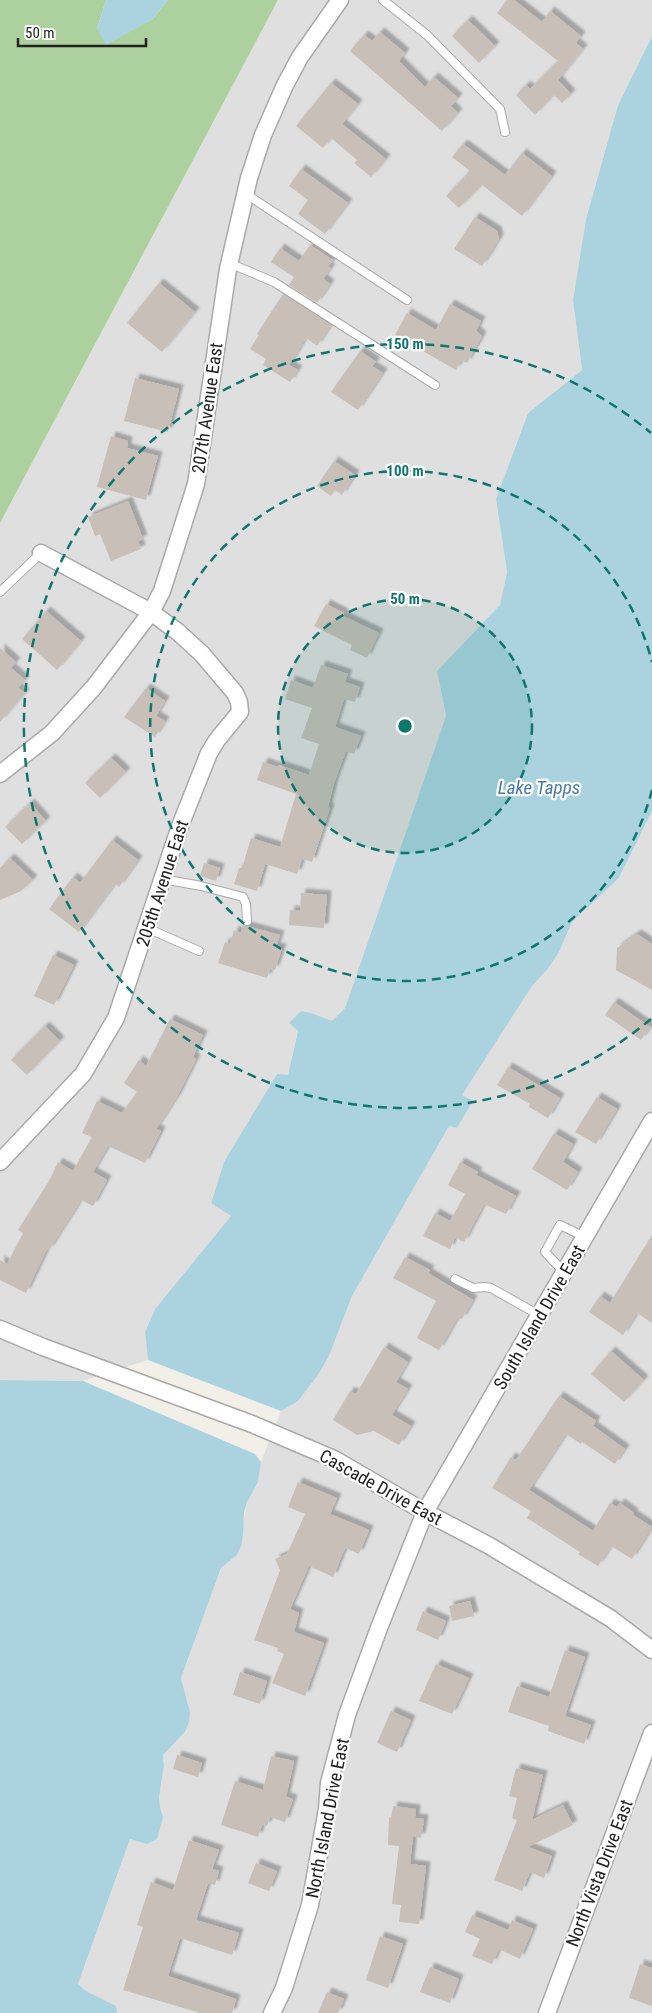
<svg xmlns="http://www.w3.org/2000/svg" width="652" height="2013" viewBox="0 0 652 2013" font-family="'Roboto Condensed',sans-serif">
  <defs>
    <filter id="shadow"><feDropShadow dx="4.5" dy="-4.5" stdDeviation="1" flood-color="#0004"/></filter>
  </defs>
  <rect width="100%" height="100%" fill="#f2efe9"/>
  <g fill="#e0dfdf">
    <polygon points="278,0 652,0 652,36 618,105 586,219 573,300 582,370 528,413 496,499 507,572 500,606 437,671 446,716 345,1008 332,1022 311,1013 289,1023 298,1031 288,1075 224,1162 211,1202 231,1216 155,1309 145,1332 148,1360 83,1381 0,1380 0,523"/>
    <polygon points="652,811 652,2013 117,2013 115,2006 86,1991 78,1984 130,1839 146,1843 163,1817 160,1807 159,1797 164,1766 163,1755 185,1732 190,1712 181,1678 221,1568 237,1555 243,1535 243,1524 247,1502 258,1482 261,1462 281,1411 298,1401 318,1375 329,1356 352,1296 449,1126 457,1128 473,1101 461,1096 532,986 547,970 559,952 572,922 619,878"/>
  </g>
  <polygon fill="#add19e" points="0,0 106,0 97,29 152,20 168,0 278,0 0,523"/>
  <g fill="#aad3df">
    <polygon points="106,0 168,0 152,20 106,45 97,29"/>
    <polygon points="652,36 652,811 619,878 572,922 559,952 547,970 532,986 462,1095 473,1101 457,1128 449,1126 352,1296 329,1356 318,1375 298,1401 281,1411 148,1360 145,1332 155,1309 231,1216 211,1203 224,1162 277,1074 288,1075 298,1031 289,1023 301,1011 311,1013 332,1021 345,1008 446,716 437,671 500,605 507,572 496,499 528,413 582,370 573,300 586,219 618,105"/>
    <polygon points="0,1380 83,1381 255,1454 261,1462 258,1482 247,1502 244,1513 243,1535 241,1546 237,1555 221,1568 181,1678 190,1712 189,1722 185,1732 163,1755 164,1766 159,1797 160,1807 163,1817 157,1839 147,1844 130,1839 78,1984 86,1991 116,2006 117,2013 0,2013"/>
  </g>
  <g fill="#c7bfb8" filter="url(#shadow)">
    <polygon points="507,0 514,0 542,22 550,11 581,36 574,45 576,43 583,49 558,80 571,94 562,103 554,95 535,115 516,95 526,85 530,89 558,61 497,13"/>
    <polygon points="468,20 495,46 479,63 452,36"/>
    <polygon points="380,32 405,53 399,61 425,87 434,77 458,98 451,106 458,113 442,131 350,51 364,35 372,41"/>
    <polygon points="331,83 358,104 342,124 386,159 371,177 354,163 357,160 331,138 323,148 296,126"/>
    <polygon points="463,144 505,175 522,153 552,176 522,216 482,185 459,208 446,196 470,171 452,157"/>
    <polygon points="301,169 348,203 325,234 298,214 308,200 289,186"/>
    <polygon points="475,217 497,231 499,239 482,266 454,249"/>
    <polygon points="310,245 333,260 328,267 331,268 323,279 330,284 317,303 289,285 294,277 271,262 280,248 299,261"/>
    <polygon points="159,283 195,312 162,352 127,323"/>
    <polygon points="283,294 331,325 317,346 306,338 289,365 298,370 290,382 263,365 266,359 250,349 259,335 257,334"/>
    <polygon points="450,304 481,321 476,331 482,336 467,363 461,360 456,370 395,335 407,313 436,330"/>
    <polygon points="360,351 376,362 372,366 383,373 358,410 331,392"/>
    <polygon points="135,378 179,389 168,432 124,421"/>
    <polygon points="111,436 128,441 127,448 158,456 146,500 97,487"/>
    <polygon points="334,461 355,475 342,495 335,490 331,496 317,486"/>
    <polygon points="128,501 143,539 138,541 141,549 111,561 100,534 95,536 88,517"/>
    <polygon points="326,604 344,613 343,616 379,633 367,658 350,650 352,645 314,626"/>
    <polygon points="46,611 81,641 57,670 22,639"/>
    <polygon points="0,648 16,662 11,668 25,680 18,688 25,693 0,722"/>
    <polygon points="321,665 348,674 345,682 360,687 355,702 344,699 335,727 361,736 354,754 346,751 334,783 328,807 330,808 312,862 302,859 297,874 265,864 257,891 234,884 239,868 242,868 251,838 280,847 296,794 257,780 263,762 278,767 279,765 309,775 319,744 301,738 312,708 285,699 291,680 313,688"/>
    <polygon points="146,688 165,701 156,716 165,721 155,737 124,717"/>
    <polygon points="111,758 126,772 100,798 85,783"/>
    <polygon points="30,803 46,821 22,844 5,827"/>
    <polygon points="112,840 138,860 119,887 115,884 79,932 49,909 73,877 80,883"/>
    <polygon points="10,858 33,880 21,891 0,900 0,868"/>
    <polygon points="204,863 220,868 216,881 200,876"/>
    <polygon points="301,893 327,895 324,928 289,925 290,910 300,911"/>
    <polygon points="243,925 280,935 276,947 282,948 275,970 270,969 267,978 218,963 225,942 230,944 234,930 241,933"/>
    <polygon points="637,934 652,944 652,990 616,970 617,948"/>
    <polygon points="53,955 74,965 54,1005 34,996"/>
    <polygon points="614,1002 650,1027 641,1040 605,1015"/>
    <polygon points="170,1019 203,1035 193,1057 196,1059 177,1097 156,1129 161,1131 145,1163 108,1146 93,1172 107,1180 93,1206 81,1200 49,1250 47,1249 26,1293 0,1280 0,1260 7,1264 23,1233 18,1230 49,1181 58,1162 73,1171 92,1137 82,1133 97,1101 122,1113 137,1092 124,1083 139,1060 146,1066"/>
    <polygon points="45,1026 60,1041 27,1075 11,1060"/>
    <polygon points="508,1067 560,1098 548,1118 529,1107 530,1104 497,1085"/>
    <polygon points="597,1097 617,1109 596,1144 575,1132"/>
    <polygon points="554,1133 573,1144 563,1162 578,1172 567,1190 532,1169"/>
    <polygon points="460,1162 478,1172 476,1175 516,1196 506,1214 484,1204 464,1242 455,1238 450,1249 423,1236 435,1213 450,1221 465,1194 448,1185"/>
    <polygon points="652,1235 652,1323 637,1313 623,1335 589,1312 600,1296 610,1303"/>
    <polygon points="405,1257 430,1270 428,1273 473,1300 462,1319 458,1317 439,1350 417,1338 436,1301 393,1278"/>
    <polygon points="384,1347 408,1362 396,1382 408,1389 392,1415 411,1426 399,1445 374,1431 357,1435 333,1420 350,1391 356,1394"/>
    <polygon points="611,1351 644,1380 624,1402 591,1374"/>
    <polygon points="559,1396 596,1421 593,1426 625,1449 615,1464 582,1442 581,1444 566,1434 529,1490 593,1531 610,1503 617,1507 620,1503 634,1513 633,1515 652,1527 632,1559 611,1546 598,1566 578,1554 580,1552 527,1518 531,1511 492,1488 511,1457 516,1460"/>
    <polygon points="298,1482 337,1498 330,1514 369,1530 359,1554 345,1548 333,1577 309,1566 290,1609 299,1613 294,1632 324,1643 305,1696 272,1683 284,1654 277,1651 278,1648 254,1640 280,1570 275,1559 287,1554 305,1514 288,1507"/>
    <polygon points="470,1601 474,1616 452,1621 449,1606"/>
    <polygon points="423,1611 446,1621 438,1640 416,1630"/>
    <polygon points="565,1650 585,1657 565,1716 591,1725 584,1744 548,1731 549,1726 508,1712 517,1686 549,1697"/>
    <polygon points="436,1664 469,1678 452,1714 419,1701"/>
    <polygon points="240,1672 267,1681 260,1704 233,1695"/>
    <polygon points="391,1711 411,1720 397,1752 377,1743"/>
    <polygon points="177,1755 202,1763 198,1777 173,1769"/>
    <polygon points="271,1756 294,1761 286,1797 293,1799 285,1822 270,1817 267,1826 262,1825 258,1837 221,1825 235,1781 263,1790"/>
    <polygon points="516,1768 543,1775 532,1820 563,1805 573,1825 528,1847 552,1856 544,1878 530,1872 522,1891 494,1880 517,1820 512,1818 517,1798 509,1796"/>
    <polygon points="393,1806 416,1809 415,1818 424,1819 421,1838 413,1836 410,1864 426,1866 419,1924 399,1922 401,1905 392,1904 399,1846 388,1845 389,1817 391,1818"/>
    <polygon points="189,1840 219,1850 212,1869 219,1871 215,1885 208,1883 196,1920 239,1933 232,1955 180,1938 168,1976 236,1999 232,2013 200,2013 123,1990 143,1927 137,1925 151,1882 173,1890"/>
    <polygon points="256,1863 277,1871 269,1891 248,1883"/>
    <polygon points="472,1915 508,1930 512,1920 533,1929 520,1959 499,1949 492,1964 472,1956 480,1939 465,1932"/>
    <polygon points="380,1936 403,1944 388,1988 366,1980"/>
    <polygon points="640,1964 652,1968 652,2006 629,1998"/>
    <polygon points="430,1967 459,1979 450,2003 420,1992"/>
    <polygon points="327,1992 344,1999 338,2013 318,2013"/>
  </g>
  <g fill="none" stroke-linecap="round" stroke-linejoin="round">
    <g stroke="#a9a9a9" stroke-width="10">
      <g id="service">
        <polyline points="383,0 427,35 500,109 505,132"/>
        <polyline points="246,194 407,300"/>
        <polyline points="229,263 274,282 435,385"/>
        <polyline points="0,592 41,553"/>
        <polyline points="163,879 201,886 243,897 246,904 247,921"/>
        <polyline points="147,928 199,951"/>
        <polyline points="564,1272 545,1252 560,1225 585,1237"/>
        <polyline points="455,1279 473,1288 485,1287 491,1288 539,1315"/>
      </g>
    </g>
    <g stroke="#a9a9a9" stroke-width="19">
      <g id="minor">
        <polyline points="0,774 52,733 94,687 151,612 162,591 196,484 228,269 249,178 263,135 285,85 300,57 340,0"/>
        <polyline points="0,1162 83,1074 116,1018 180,826 209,753 217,740 240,712 239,702 235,693 202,654 178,632 151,612 41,553"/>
        <polyline points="0,1329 43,1347 252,1424 334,1459 425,1512 488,1545 610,1618 652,1650"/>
        <polyline points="272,2013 284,1988 310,1905 327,1809 329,1783 347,1715 379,1628 425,1512 652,1121"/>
        <polyline points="547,2013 652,1733"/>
      </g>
    </g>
    <use href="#service" stroke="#fff" stroke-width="8"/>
    <use href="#minor" stroke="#fff" stroke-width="16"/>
  </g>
  <circle cx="405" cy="726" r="127" fill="#0f766e" fill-opacity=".12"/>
  <g fill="none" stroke="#0f766e" stroke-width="2.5" stroke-dasharray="9 6">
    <circle cx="405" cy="726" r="127"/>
    <path d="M652 790A255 255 0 1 1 652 662"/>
    <path d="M651 1019A382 382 0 1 1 651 433"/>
  </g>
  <g text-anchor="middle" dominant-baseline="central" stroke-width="4.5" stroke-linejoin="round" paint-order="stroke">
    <g font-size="18" fill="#222" stroke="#fff">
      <text transform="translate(207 408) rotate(-82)">207th Avenue East</text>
      <text transform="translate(162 883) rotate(-72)">205th Avenue East</text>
      <text transform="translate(539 1317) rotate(-60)">South Island Drive East</text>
      <text transform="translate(381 1487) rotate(29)">Cascade Drive East</text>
      <text transform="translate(327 1818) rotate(-79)">North Island Drive East</text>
      <text transform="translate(599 1873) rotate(-69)">North Vista Drive East</text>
    </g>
    <g font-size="19" font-style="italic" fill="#4a7aab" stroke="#fff">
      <text x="539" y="787">Lake Tapps</text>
    </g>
  </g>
  <circle cx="405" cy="726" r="8" fill="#0f766e" stroke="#fff" stroke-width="2.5"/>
  <g font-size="15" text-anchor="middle" font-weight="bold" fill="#0f766e" stroke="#fff" stroke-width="4.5" stroke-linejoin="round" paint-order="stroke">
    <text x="405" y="349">150 m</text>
    <text x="405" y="476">100 m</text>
    <text x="405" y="604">50 m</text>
  </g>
  <path d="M18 38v8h128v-8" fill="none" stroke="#222222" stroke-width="2.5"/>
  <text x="25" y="38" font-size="15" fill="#222222" stroke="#ffffff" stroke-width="4" paint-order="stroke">50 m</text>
</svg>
